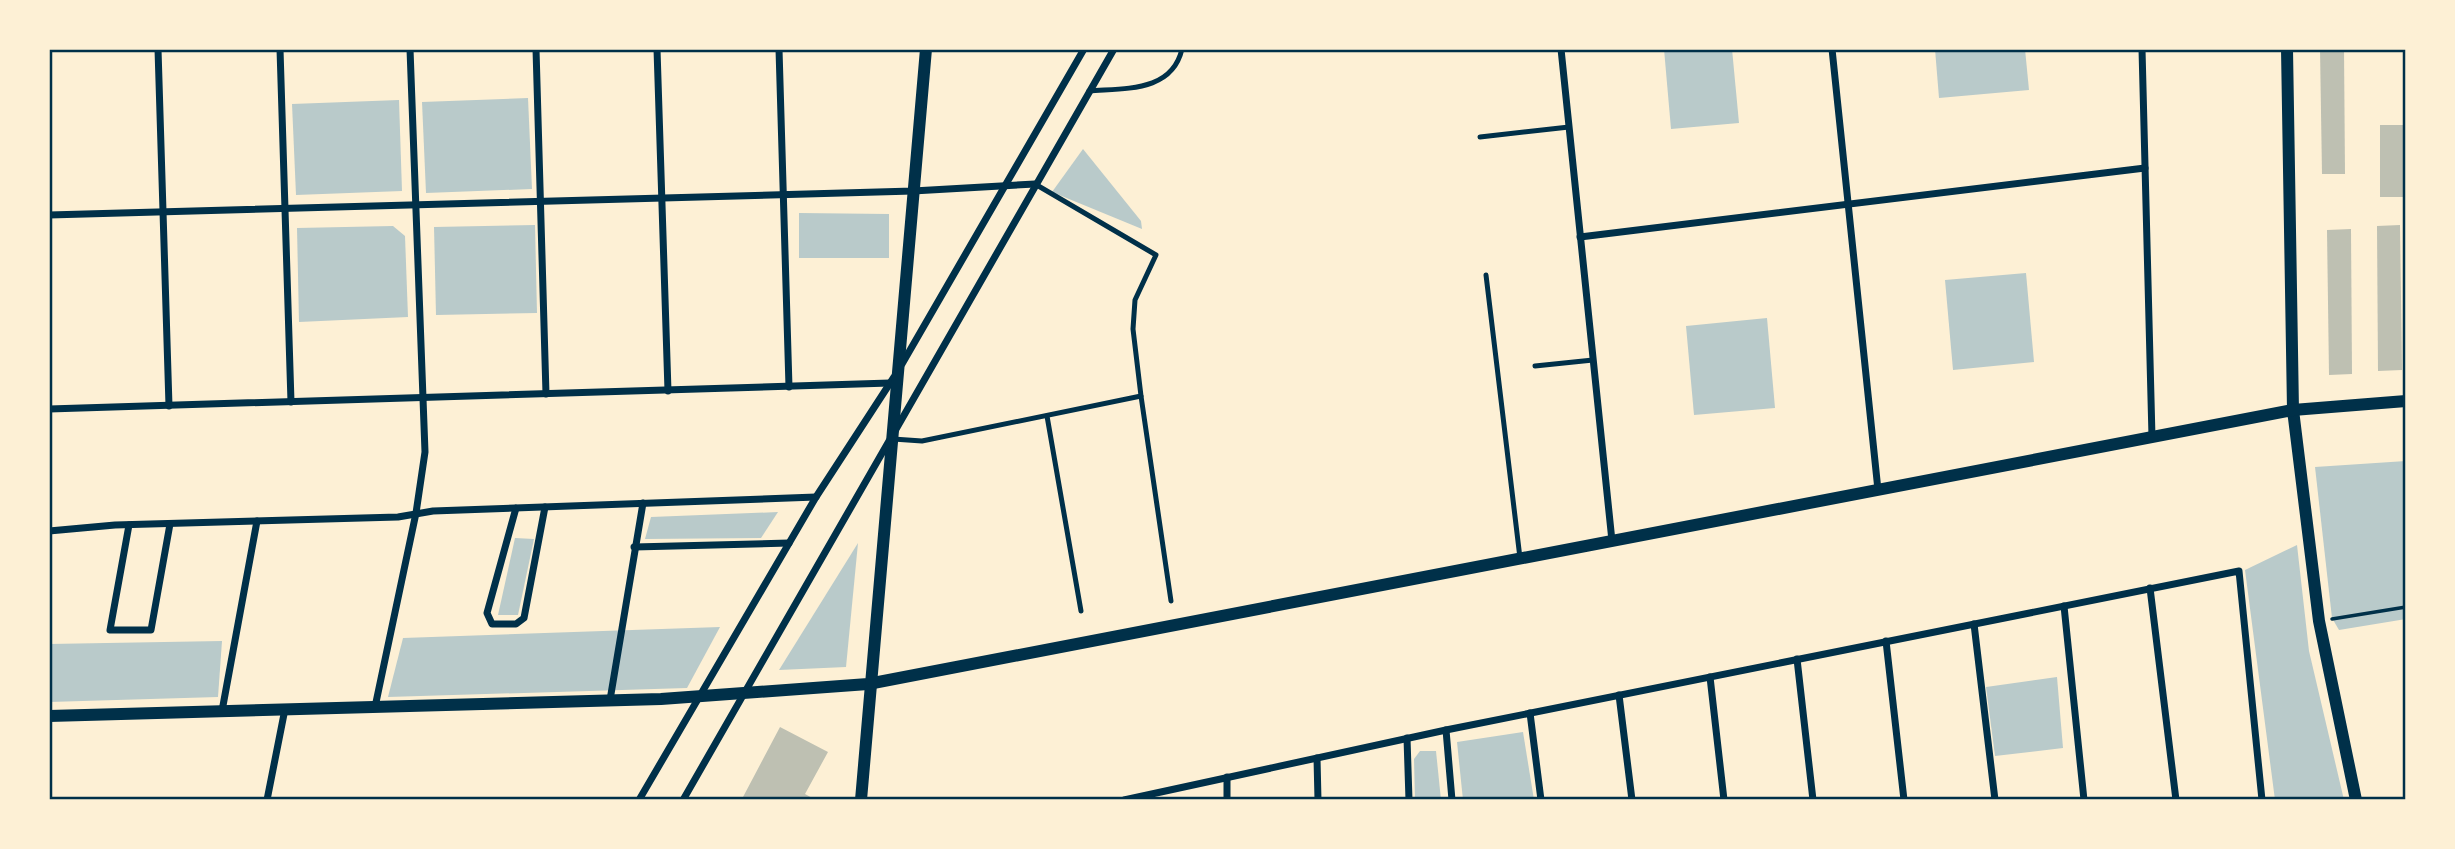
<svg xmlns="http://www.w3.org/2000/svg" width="2455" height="849" viewBox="0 0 2455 849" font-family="'Exo 2',sans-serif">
  <rect width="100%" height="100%" fill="#fdf0d5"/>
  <g fill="#b9caca">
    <polygon points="1664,49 1732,49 1739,123 1671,129"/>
    <polygon points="1935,49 2025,49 2029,90 1939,98"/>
    <polygon points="528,98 532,189 426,193 422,102"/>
    <polygon points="399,100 402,191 296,195 292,104"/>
    <polygon points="1083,149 1141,221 1142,229 1052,192"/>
    <polygon points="799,213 889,214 889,258 799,258"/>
    <polygon points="535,225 537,313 436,315 434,227"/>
    <polygon points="393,226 405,236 408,317 299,322 297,228"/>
    <polygon points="2026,273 2034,362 1953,370 1945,280"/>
    <polygon points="1767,318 1775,408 1694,415 1686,326"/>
    <polygon points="2406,461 2406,619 2339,630 2332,618 2315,467"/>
    <polygon points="778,512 761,538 645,539 651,517"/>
    <polygon points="515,538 534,539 518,615 498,615"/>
    <polygon points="858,543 846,667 779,670"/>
    <polygon points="2297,545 2309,651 2344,800 2275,800 2245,570"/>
    <polygon points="720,627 687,688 388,697 403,638"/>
    <polygon points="222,641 218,697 49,702 49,644"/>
    <polygon points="2057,677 2063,748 1995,756 1986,687"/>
    <polygon points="1523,732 1534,800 1463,800 1457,742"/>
    <polygon points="1420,751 1436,751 1441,800 1415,800 1414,759"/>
  </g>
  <g fill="#bec0b2">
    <polygon points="2320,49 2344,49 2345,174 2322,174"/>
    <rect x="2380" y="125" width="26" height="72"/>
    <polygon points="2400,225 2402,370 2378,371 2377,226"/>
    <polygon points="2351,229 2352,374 2329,375 2327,230"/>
    <polygon points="780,727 828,752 805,794 816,800 750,800 743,797"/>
  </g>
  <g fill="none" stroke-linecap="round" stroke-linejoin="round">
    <polyline stroke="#003049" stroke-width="3.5" points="2332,619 2406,607"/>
    <g stroke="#003049" stroke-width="5">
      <path d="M1089,91C1126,88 1172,92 1182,49"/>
      <polyline points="1480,137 1569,127"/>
      <polyline points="1486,275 1520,558"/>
      <polyline points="1535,366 1593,360"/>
      <polyline points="1141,396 1171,601"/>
      <polyline points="1047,416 1081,611"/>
      <polyline points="893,439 922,441 1141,396 1133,329 1135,300 1156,255 1035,184"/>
    </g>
    <g stroke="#003049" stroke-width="7">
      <polyline points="158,49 169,406"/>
      <polyline points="280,49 291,402"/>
      <polyline points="536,49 546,394"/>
      <polyline points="657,49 668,391"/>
      <polyline points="779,49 789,387"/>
      <polyline points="1561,49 1612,541"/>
      <polyline points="1832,49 1878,490"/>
      <polyline points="2142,49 2152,437"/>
      <polyline points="49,215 913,191 1035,184"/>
      <polyline points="1580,237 2145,168"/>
      <polyline points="902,364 1084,49"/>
      <polyline points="49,409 890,383"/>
      <polyline points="895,431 1114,49"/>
      <polyline points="516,508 487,613 492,624 516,624 524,618 545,507"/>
      <polyline points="129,525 110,630 151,630 170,524"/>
      <polyline points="49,531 115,525 398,517 433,511 816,497"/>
      <polyline points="634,547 789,543"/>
      <polyline points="2150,588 2176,800"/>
      <polyline points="2064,606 2084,800"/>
      <polyline points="1974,624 1995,800"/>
      <polyline points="1886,641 1904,800"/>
      <polyline points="1797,659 1813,800"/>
      <polyline points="1710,677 1724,800"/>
      <polyline points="1619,695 1632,800"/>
      <polyline points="610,700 643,503"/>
      <polyline points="375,707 416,513 425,452 410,49"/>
      <polyline points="222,711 257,521"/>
      <polyline points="1530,713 1541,800"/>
      <polyline points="1446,730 1452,800"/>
      <polyline points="1407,738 1409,800"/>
      <polyline points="1317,758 1318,800"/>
      <polyline points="1227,777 1227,800"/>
      <polyline points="267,800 285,709"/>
      <polyline points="639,800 816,497 894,377"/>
      <polyline points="683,800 889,441"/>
      <polyline points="1124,800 1446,730 2239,571 2262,800"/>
    </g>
    <g stroke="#003049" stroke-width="12">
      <polyline points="2287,49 2293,410 2319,621 2356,800"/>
      <polyline points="49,716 661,699 868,684 2293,410 2406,401"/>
      <polyline points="861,800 926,49"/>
    </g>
  </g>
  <rect width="2455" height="849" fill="none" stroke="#fdf0d5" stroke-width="102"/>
  <rect x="51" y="51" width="2353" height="747" fill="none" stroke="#003049" stroke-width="2.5"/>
</svg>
